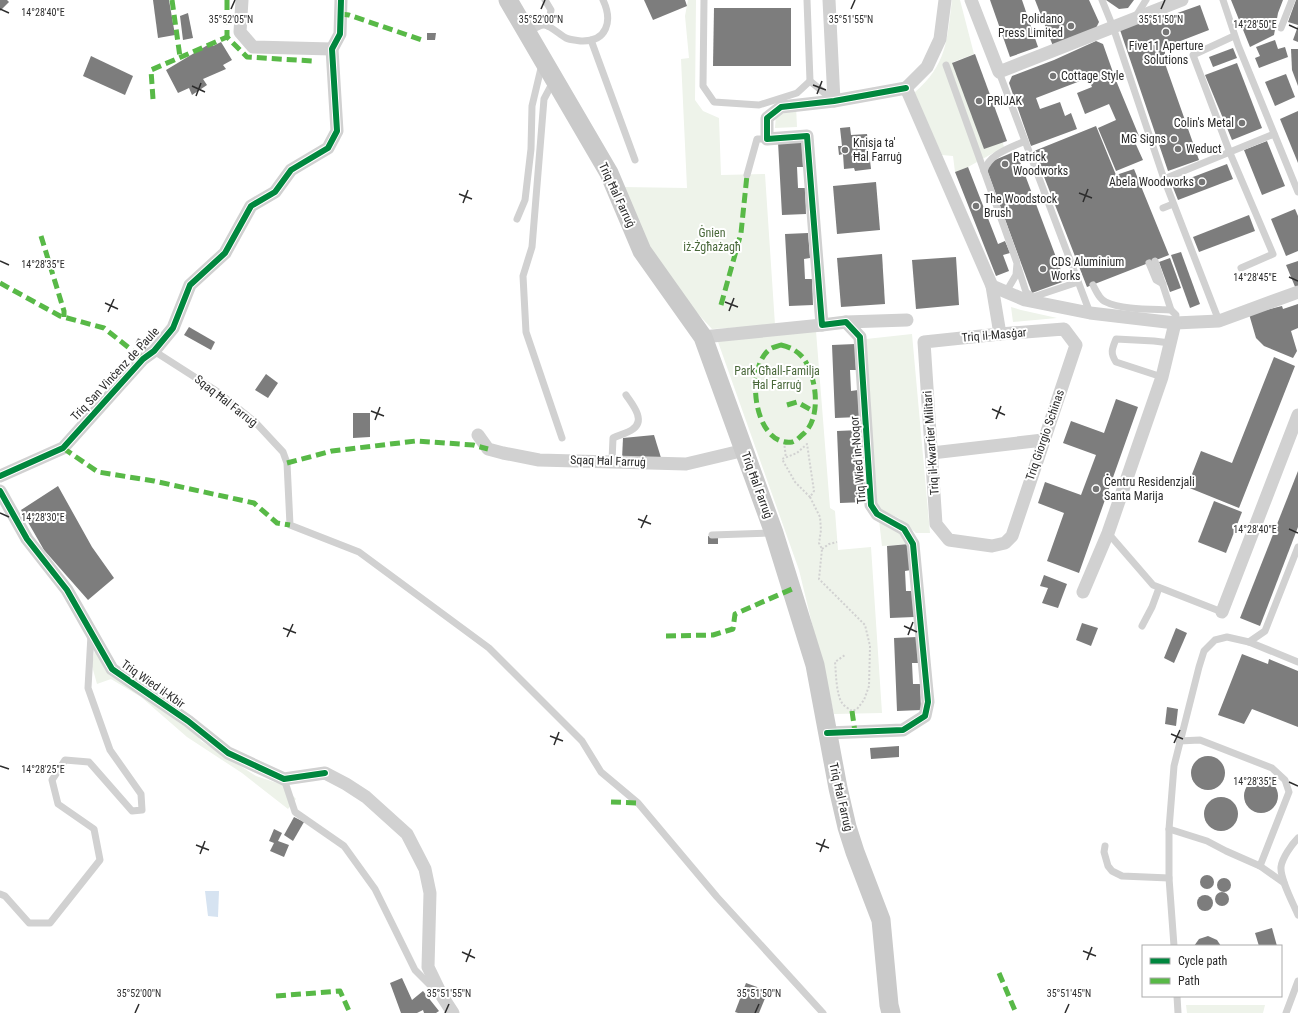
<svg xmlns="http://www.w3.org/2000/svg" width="1298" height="1013" viewBox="0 0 1298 1013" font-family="'Roboto Condensed',sans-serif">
  <rect width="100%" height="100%" fill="#fff"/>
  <g fill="#eef3ea">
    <polygon points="688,0 696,0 695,100 703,111 719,118 721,175 765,174 775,325 712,329 675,289 644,243 622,187 687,188 681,59 689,58 685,16"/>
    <path d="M952,0H960L974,54L953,62L966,94L986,86L1004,147L968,167L955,172L953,156L942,155L914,93C947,65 947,40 952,0Z"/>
    <polygon points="796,106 797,127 775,128 776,114"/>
    <polygon points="1011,307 1021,310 1057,318 1013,322"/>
    <polygon points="816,331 830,508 835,511 838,550 871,547 882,713 834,714 799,570 717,339"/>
    <polygon points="912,334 930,533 916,533 899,518 883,511 877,504 866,339"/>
    <polygon points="879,520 897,527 909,544 882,546"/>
    <polygon points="96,643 105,670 198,736 201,741 256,776 283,785 296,799 288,809 242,773 187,737 141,697 111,679 97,684 92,666"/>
    <polygon points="1186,1005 1265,1005 1263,1013 1187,1013"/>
  </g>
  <polygon fill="#d6e3f1" points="205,891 219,891 218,917 208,916"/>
  <g fill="#7d7d7d">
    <polygon points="0,0 7,0 9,2 0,11"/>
    <polygon points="153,0 169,0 175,35 158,38"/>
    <polygon points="644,0 685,0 687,6 653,20"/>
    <polygon points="990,0 1022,0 1038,47 1010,57"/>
    <polygon points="1035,0 1089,0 1099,22 1095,30 1053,46"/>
    <polygon points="1106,0 1134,0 1128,8 1119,9"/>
    <polygon points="1231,0 1283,0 1278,13 1274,35 1250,47"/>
    <polygon points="1296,0 1298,0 1298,25 1288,22"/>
    <polygon points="1200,5 1209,30 1165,47 1165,55 1162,55 1199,160 1168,171 1119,27 1153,15 1155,21"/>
    <polygon points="714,8 791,8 791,66 713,66"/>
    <polygon points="188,13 193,38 183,40 180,16"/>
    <polygon points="1298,26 1298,42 1293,40"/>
    <polygon points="427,33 436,33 435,40 427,40"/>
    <polygon points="1275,40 1278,49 1285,47 1288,57 1259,68 1255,58 1260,56 1256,47"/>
    <polygon points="1096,41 1103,44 1115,78 1139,136 1133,138 1143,160 1116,171 1098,128 1116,120 1109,104 1085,114 1077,93 1092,87 1088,78 1036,98 1040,109 1060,102 1065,116 1071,113 1077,129 1031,146 1009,83 1012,76 1054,60"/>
    <polygon points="221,42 232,60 223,65 226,69 203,79 207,85 192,95 189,88 178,93 166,70 211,43 213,46"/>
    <polygon points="1233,48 1237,58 1213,67 1209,57"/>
    <polygon points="1291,49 1298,49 1298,86 1292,70"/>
    <polygon points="975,54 1007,141 984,149 952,63"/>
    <polygon points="91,56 133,76 125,95 83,76"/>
    <polygon points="1237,63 1262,128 1232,140 1205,75"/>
    <polygon points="1286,74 1295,97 1275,106 1265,82"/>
    <polygon points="1298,111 1298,163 1280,119"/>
    <polygon points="1096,126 1116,175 1134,169 1169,255 1087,287 1034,151"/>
    <polygon points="850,127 851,135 867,134 871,169 855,171 854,168 844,169 843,154 839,155 838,146 842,146 840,128"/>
    <polygon points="802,141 803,167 797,167 798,188 805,188 806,214 782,215 778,142"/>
    <polygon points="1267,141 1285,186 1262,195 1244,150"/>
    <polygon points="1016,151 1065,281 1032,293 987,170 990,162"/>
    <polygon points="1227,164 1233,179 1178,200 1172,185"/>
    <polygon points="968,167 998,244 1005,241 1010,253 1003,255 1009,271 996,276 955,172"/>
    <polygon points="876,182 880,230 837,234 833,186"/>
    <polygon points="1295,209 1298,216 1298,251 1286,256 1271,219"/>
    <polygon points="1249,215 1255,231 1199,252 1193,237"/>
    <polygon points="808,233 810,258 804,259 805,279 812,279 813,305 789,306 785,234"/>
    <polygon points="1181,252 1200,304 1190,308 1171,255"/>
    <polygon points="882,254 885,304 841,307 837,258"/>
    <polygon points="956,257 959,305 916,309 912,260"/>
    <polygon points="1170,258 1181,288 1170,292 1159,262"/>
    <polygon points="1298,261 1298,288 1296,289 1286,265"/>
    <polygon points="1298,304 1298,328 1291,331 1297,351 1293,358 1264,346 1256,338 1249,314 1282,306 1283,309"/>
    <polygon points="189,327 215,342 211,350 184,335"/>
    <polygon points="138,338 148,344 145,350 135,344"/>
    <polygon points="855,344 856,370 850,370 851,391 858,390 859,417 835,418 832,345"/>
    <polygon points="1274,357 1295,366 1239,508 1187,487 1201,451 1232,463"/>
    <polygon points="266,374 278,383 268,398 255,390"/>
    <polygon points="1116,399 1138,407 1079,573 1047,561 1064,513 1038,503 1045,482 1081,495 1096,455 1063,443 1071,421 1104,433"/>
    <polygon points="353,413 370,413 370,437 353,438"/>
    <polygon points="860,430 861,455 855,456 857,476 863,476 865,502 840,503 837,431"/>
    <polygon points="654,435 662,461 622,459 623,438"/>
    <polygon points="1298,471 1298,527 1260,626 1240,618"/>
    <polygon points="58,486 92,547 114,578 88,600 44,550 21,510"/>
    <polygon points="1214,501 1242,512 1226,553 1198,542"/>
    <polygon points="708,536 718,537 718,544 708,544"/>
    <polygon points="909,544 911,570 905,571 906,591 913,591 914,617 890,618 887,546"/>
    <polygon points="1044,575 1067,584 1058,608 1042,603 1048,588 1040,586"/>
    <polygon points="1082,623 1098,628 1091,646 1076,640"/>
    <polygon points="1176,628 1187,633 1174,663 1164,658"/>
    <polygon points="917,637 918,663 912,663 913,684 920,684 921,710 897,711 894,638"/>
    <polygon points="1242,654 1268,664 1269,659 1298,671 1298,727 1252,709 1244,724 1218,715"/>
    <polygon points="1167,707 1178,709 1176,726 1165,724"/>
    <polygon points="899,746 899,757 871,759 870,748"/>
    <circle cx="1208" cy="773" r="17"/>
    <circle cx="1261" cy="796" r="17"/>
    <circle cx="1221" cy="814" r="17"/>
    <polygon points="294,817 304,822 293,841 284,835"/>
    <polygon points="274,829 282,833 278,841 289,845 284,857 270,851 274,843 269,841"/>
    <circle cx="1207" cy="882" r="7"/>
    <circle cx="1224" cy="885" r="7"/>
    <circle cx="1222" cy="899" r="7"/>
    <circle cx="1205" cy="903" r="8"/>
    <polygon points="1272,928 1277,946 1259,946 1255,933"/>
    <polygon points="1208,936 1217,940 1221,946 1194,946 1199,939"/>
    <polygon points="402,978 412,1000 423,991 439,1011 436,1013 424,1013 423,1010 417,1013 401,1013 390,983"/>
    <polygon points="746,983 768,991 759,1013 738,1013 735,1012"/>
  </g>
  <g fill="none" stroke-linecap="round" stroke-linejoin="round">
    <g stroke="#d1d1d1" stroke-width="2" stroke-dasharray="2 2" stroke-linecap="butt">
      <polyline points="784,442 786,458"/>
      <path d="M810,497L795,482L782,459L797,453L807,444L814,491L810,497L820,517L821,530L819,543L822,549L819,579L865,625L870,646L869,686L864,700L857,709L852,711C849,709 844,706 842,703C836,694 836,672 835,662L845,655"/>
      <polyline points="822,549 829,544 837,542"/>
    </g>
    <g stroke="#d1d1d1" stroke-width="7">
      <polyline points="545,0 551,10 548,26"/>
      <polyline points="704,0 703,86 714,102 759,105 797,93 810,81"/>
      <polyline points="807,0 810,81 834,101"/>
      <polyline points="1102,0 1113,27 1164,179 1219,321"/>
      <polyline points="1223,0 1238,45 1298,192"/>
      <polyline points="1136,16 1146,0"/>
      <polyline points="1281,28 1292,0"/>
      <path d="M527,33C532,30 539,25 544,25C550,25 560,35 566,38C570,40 576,40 581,41C607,42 613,21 603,0"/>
      <polyline points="1234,36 1193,55 1230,153 1273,254 1241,268"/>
      <polyline points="591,40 635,160"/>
      <polyline points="946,65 1017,263 1016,275 1006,292"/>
      <polyline points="999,72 1090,313"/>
      <polyline points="553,82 544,99 532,247 523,276 526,332 562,438"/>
      <path d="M984,171C989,154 1010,148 1025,141"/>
      <polyline points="747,175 757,139 767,139"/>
      <polyline points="1164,179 1274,134"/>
      <polyline points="1163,208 1173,204"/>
      <polyline points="517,219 525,200 531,149 532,106 542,64"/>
      <polyline points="1155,261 1171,310"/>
      <polyline points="1149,263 1156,280 1163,284"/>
      <polyline points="1018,267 1026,292 1033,297 1078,282"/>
      <path d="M1093,285C1096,291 1100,300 1106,302C1121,310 1154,309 1171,310L1176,315L1175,323"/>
      <polyline points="154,351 218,392 255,422 283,452 287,463 290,525 359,552 489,648 582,741 601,772 638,803 717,897 823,1013"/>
      <path d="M1162,377L1116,362C1110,353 1112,349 1116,339L1154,341L1170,343"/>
      <path d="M612,461L613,438C619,435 628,433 633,429C646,420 632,404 626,395"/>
      <polyline points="1108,533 1153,585 1222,612"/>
      <polyline points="712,535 772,533"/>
      <polyline points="1142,626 1152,607 1159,588"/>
      <polyline points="1249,642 1265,631 1298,547"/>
      <polyline points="1179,741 1200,740 1272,768 1285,780 1289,792 1260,866"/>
      <polyline points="284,779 295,812 344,846 375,889 415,970 435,990"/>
      <polyline points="1169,829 1207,841 1226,851 1260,866 1284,883"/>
      <path d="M1298,838C1292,844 1282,858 1281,867C1280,879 1293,903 1298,915"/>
      <polyline points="1105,846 1104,852 1108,866 1112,871 1122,876 1169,878"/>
      <polyline points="0,894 5,896 29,923 50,923 100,860 94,829 58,804 52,780 65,760 89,762 132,811 142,810 141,794 110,750 88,688 91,635"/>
      <polyline points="1174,946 1169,878 1169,829 1174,766 1199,667 1204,651 1215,640 1227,637 1249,642 1298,662"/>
      <polyline points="1177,996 1178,1013"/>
      <polyline points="1286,1013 1298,981"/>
    </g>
    <g stroke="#d1d1d1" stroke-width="13">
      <polyline points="242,0 240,32 253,47 332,49"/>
      <polyline points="829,0 834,101"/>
      <polyline points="971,0 999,72 1182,0"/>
      <polyline points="906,88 992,286 1000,334"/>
      <polyline points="906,88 927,67 940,39 945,0"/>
      <polyline points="992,286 1025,300 1090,313 1175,323 1219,321 1298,292"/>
      <polyline points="846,322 907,320"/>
      <polygon points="1064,329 1076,345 1012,536 1005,543 992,546 949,540 936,524 924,342 1000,334"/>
      <polyline points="703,337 822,325"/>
      <polyline points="478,435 488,449 503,453 539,460 686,464 745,450"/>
      <polyline points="932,453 1043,440"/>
      <polyline points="0,476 63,448 143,359 154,351 173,328 190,285 225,253 251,206 275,192 291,170 328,148 337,131 332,49 340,34 341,0"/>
      <polyline points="0,491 27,539 67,590 112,669 188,721 228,753 284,779 325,773 346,784 366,797 407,834 425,869 430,893 428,967 442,996 453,1013"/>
      <polyline points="1083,592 1108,533 1162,377 1175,323"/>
      <polyline points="1222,612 1298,415"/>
      <polyline points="827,733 903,730 925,716 928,702 913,544 904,529 877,514 871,505 860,337 846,322 822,325 807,136 767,139 767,118 781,107 834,101 906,88"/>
    </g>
    <polyline stroke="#cacaca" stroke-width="19" points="508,0 609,173 642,251 703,337 774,533 815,665 838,788 847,827 855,852 881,920 889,1005 891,1013"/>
    <g stroke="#58b947" stroke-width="5" stroke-dasharray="10 5" stroke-linecap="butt">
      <polyline points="172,0 180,57"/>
      <polyline points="227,0 227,37"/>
      <polyline points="340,14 349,15 422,40"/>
      <polyline points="153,99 151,70 227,37 247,57 312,61"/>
      <polyline points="41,236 64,311 64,317"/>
      <polyline points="0,283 60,316 104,328 143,359"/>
      <polyline points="721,305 741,233 747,175"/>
      <path d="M781,345C790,347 798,351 804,359C817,378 822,420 802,435C799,438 796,441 792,442C754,447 744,368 770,349C773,347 778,346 781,345Z"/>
      <polyline points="787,405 797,402 815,412"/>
      <polyline points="63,448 98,472 154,481 254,503 277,523 290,525"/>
      <polyline points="287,463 332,451 416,441 473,445 488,449"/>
      <polyline points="666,636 713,635 733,629 735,614 792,589"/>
      <polyline points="852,711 855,732"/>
      <polyline points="611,802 638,803"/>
      <polyline points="999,973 1016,1013"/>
      <polyline points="276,996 340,991 350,1013"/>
    </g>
    <g stroke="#fff" stroke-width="8">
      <g id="cycleway">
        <polyline points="0,476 63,448 143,359 154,351 173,328 190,285 225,253 251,206 275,192 291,170 328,148 337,131 332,49 340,34 341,0"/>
        <polyline points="0,491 27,539 67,590 112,669 188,721 228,753 284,779 325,773"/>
        <polyline points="827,733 903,730 925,716 928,702 913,544 904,529 877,514 871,505 860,337 846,322 822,325 807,136 767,139 767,118 781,107 834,101 906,88"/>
      </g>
    </g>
    <use href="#cycleway" stroke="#00873e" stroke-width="6"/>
  </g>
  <path fill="none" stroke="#2c2c2c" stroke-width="1.5" d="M0,9L9,13M231,9L235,0M541,9L545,0M851,9L855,0M1161,9L1165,0M1289,25L1298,29M813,85L826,90M192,86L205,92M817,94L822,81M196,96L201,83M1079,193L1092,198M459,194L472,199M1083,202L1088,189M463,203L468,190M0,261L9,265M1289,277L1298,281M725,302L738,307M105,303L118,309M729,311L734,298M108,312L114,299M992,409L1005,415M371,411L384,416M996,419L1001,406M375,420L380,407M0,513L9,517M638,519L651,524M641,528L647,515M1289,529L1298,533M904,626L917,632M283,628L296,633M908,635L913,622M287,637L293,624M1171,734L1183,739M550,736L563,741M1174,743L1180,730M554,745L559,732M0,766L9,769M1289,782L1298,786M816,843L829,848M196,845L209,850M820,852L825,839M200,854L205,841M1083,951L1096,956M462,952L475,958M1087,960L1092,947M466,962L471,949M135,1013L139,1004M445,1013L449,1004M755,1013L759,1004M1065,1013L1069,1004"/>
  <g fill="#767676" stroke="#fff" stroke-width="1.5">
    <circle cx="1071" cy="26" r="4"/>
    <circle cx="1166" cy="32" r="4"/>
    <circle cx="1053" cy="76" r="4"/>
    <circle cx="979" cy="101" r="4"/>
    <circle cx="1242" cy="123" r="4"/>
    <circle cx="1174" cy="139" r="4"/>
    <circle cx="1178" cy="149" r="4"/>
    <circle cx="845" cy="150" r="4"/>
    <circle cx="1005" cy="164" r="4"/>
    <circle cx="1202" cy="182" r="4"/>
    <circle cx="976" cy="206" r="4"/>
    <circle cx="1043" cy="269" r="4"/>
    <circle cx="1096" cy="489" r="4"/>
  </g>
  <g text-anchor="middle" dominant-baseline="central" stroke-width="4" stroke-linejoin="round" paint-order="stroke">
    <g font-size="12" fill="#2c2c2c" stroke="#fff" text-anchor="start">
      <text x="1063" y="19" text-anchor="end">Polidano<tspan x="1063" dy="14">Press Limited</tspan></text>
      <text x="1166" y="46" text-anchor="middle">Five11 Aperture<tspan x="1166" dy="14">Solutions</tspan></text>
      <text x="1061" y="76">Cottage Style</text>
      <text x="987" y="101">PRIJAK</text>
      <text x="1234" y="123" text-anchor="end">Colin's Metal</text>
      <text x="1166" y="139" text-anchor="end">MG Signs</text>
      <text x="853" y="143">Knisja ta'<tspan x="853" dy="14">Ħal Farruġ</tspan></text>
      <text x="1186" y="149">Weduct</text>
      <text x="1013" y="157">Patrick<tspan x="1013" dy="14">Woodworks</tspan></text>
      <text x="1194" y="182" text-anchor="end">Abela Woodworks</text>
      <text x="984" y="199">The Woodstock<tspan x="984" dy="14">Brush</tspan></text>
      <text x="1051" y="262">CDS Aluminium<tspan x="1051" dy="14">Works</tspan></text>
      <text x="1104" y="482">Ċentru Residenzjali<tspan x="1104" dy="14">Santa Marija</tspan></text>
    </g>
    <g font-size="12" fill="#2c2c2c" stroke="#fff">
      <text transform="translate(617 195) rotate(65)">Triq Ħal Farruġ</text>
      <text transform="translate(994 335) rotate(-5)">Triq il-Masġar</text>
      <text transform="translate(115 374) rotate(-47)">Triq San Vinċenz de Paule</text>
      <text transform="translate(226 401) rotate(38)">Sqaq Ħal Farruġ</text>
      <text transform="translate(1045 435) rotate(-71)">Triq Giorgio Schinas</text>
      <text transform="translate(931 443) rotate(-94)">Triq il-Kwartier Militari</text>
      <text transform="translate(858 460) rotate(-95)">Triq Wied in-Noqor</text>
      <text transform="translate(608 461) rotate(2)">Sqaq Ħal Farruġ</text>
      <text transform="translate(757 485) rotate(70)">Triq Ħal Farruġ</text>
      <text transform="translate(153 684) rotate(35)">Triq Wied il-Kbir</text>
      <text transform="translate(841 797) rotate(77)">Triq Ħal Farruġ</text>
    </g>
    <g font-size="12" fill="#49683a" stroke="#fff">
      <text x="712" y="233">Ġnien<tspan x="712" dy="14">iż-Żgħażagħ</tspan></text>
      <text x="777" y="371">Park Għall-Familja<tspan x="777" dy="14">Ħal Farruġ</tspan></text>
    </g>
  </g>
  <g font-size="10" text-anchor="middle" fill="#2c2c2c" stroke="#fff" stroke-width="4" stroke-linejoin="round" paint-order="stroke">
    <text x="43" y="16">14°28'40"E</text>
    <text x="231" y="23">35°52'05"N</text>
    <text x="541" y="23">35°52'00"N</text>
    <text x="851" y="23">35°51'55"N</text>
    <text x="1161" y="23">35°51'50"N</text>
    <text x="1255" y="28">14°28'50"E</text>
    <text x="43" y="268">14°28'35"E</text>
    <text x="1255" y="281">14°28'45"E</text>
    <text x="43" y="521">14°28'30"E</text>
    <text x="1255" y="533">14°28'40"E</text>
    <text x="43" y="773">14°28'25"E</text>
    <text x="1255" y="785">14°28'35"E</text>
    <text x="139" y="997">35°52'00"N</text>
    <text x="449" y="997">35°51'55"N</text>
    <text x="759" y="997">35°51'50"N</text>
    <text x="1069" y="997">35°51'45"N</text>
  </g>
  <rect x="1142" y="945" width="140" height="52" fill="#ffffff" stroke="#ababab"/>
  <rect x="1150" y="958" width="20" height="6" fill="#00873e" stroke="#ababab"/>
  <text x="1178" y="965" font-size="12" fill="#2c2c2c">Cycle path</text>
  <rect x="1150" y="978" width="20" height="6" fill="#58b947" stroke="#ababab"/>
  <text x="1178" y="985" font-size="12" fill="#2c2c2c">Path</text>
</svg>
